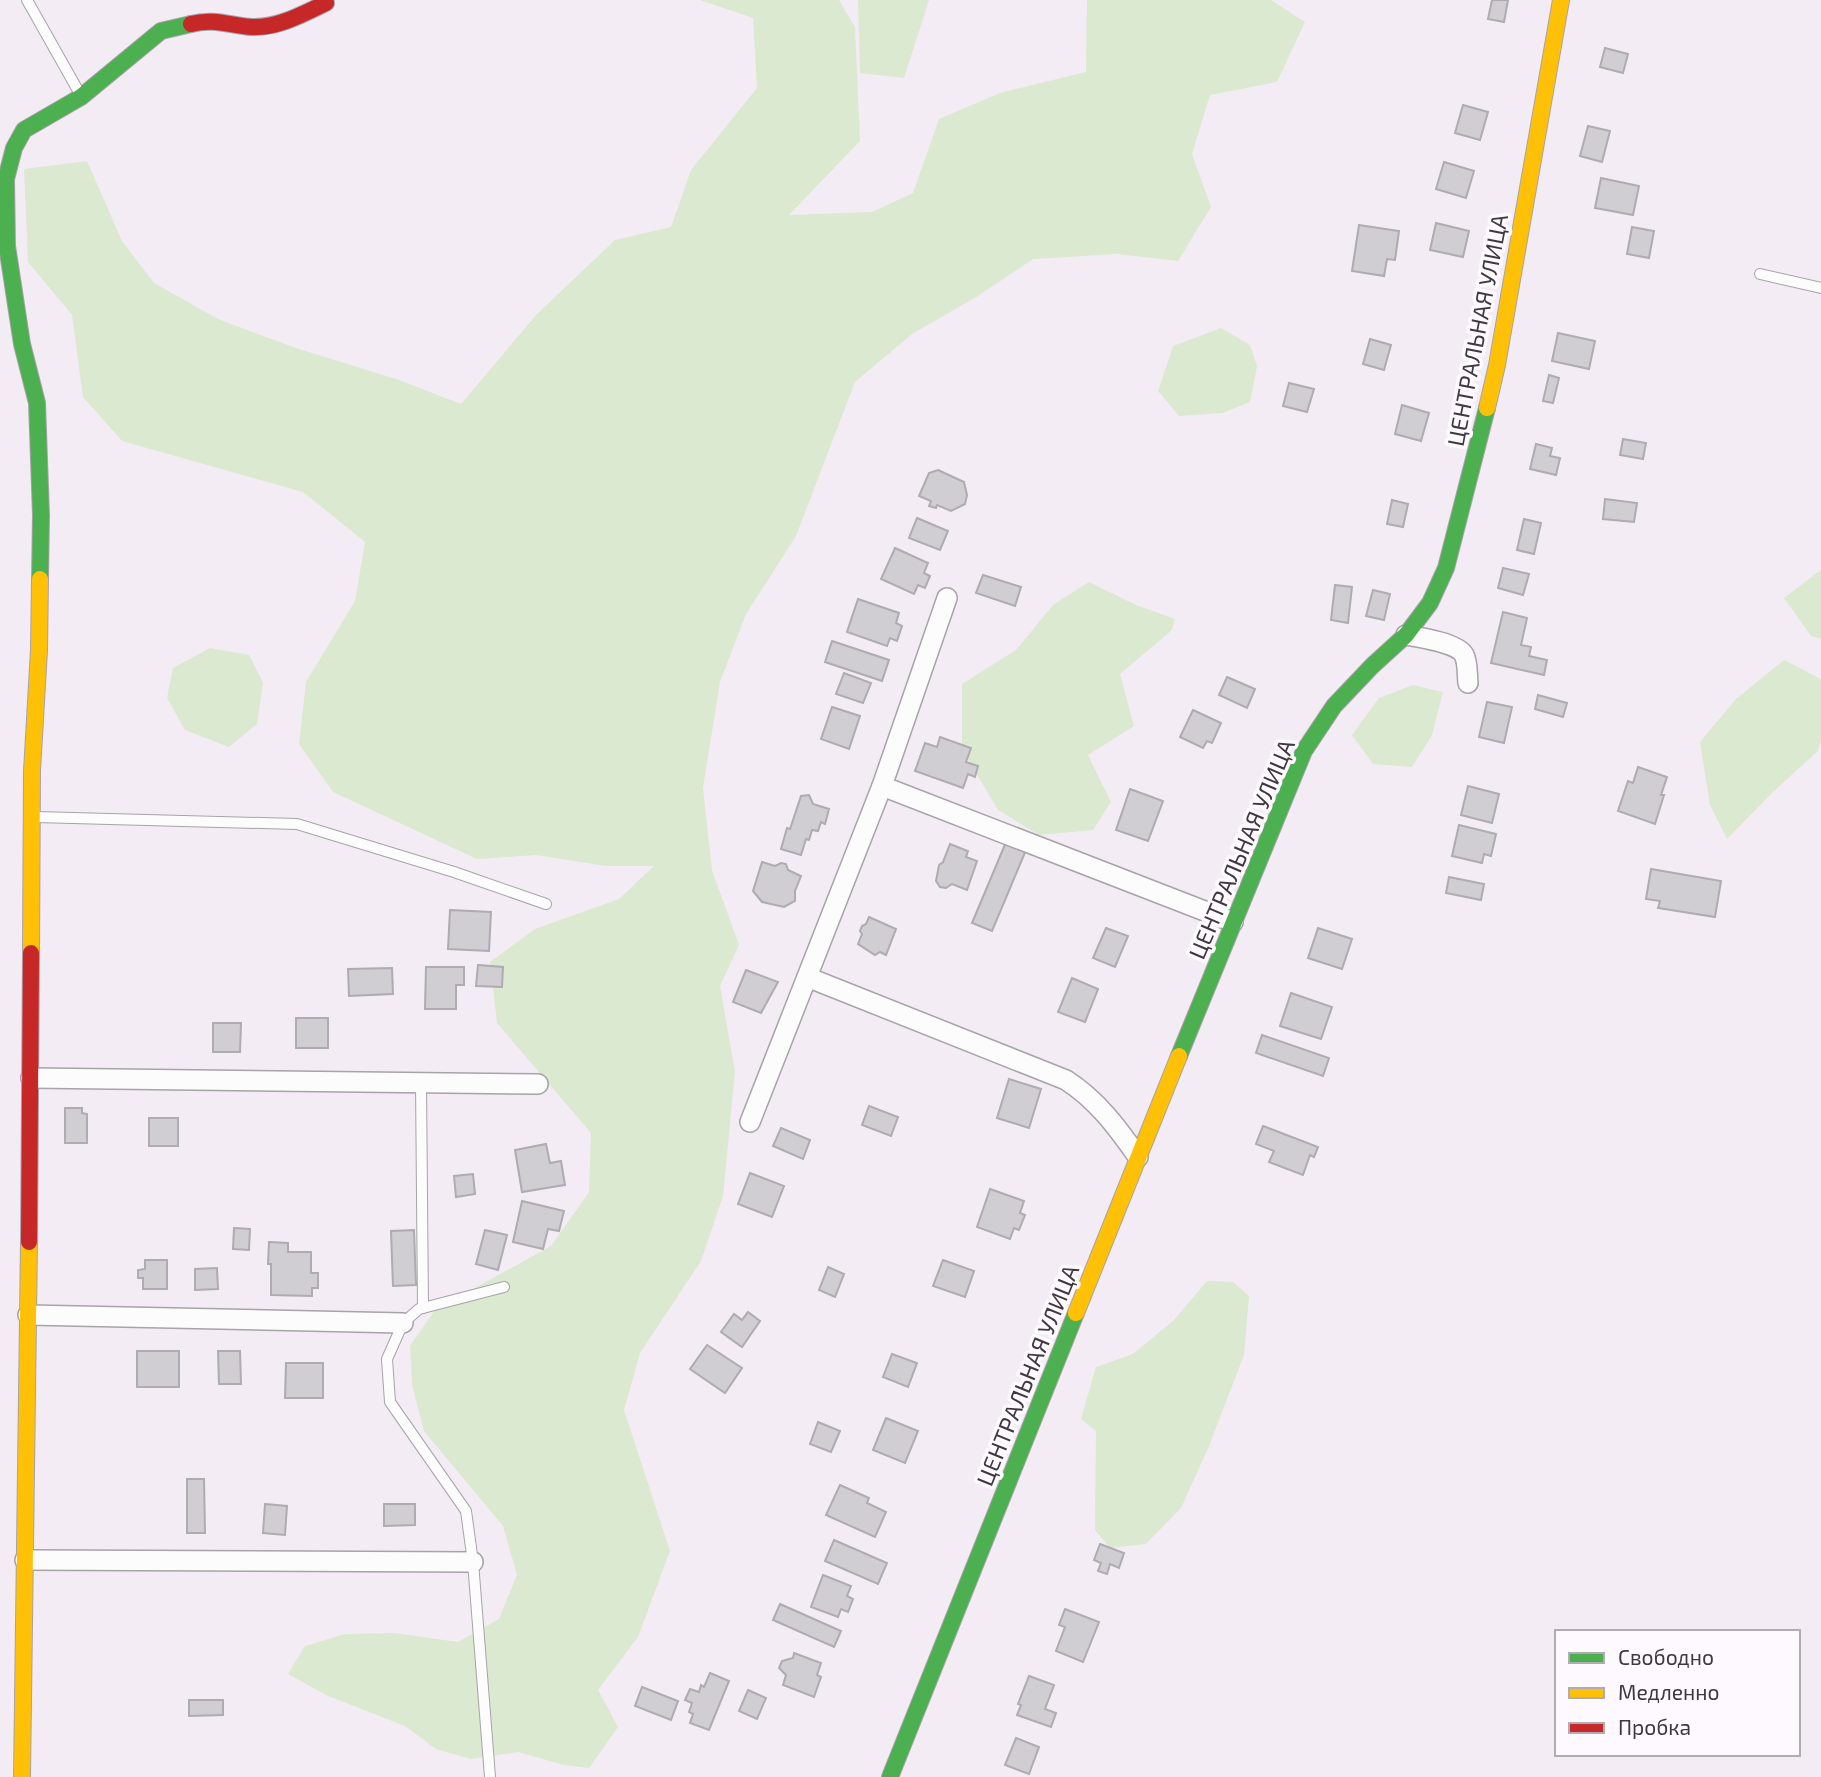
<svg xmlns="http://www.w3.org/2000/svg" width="1821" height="1777" viewBox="0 0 1821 1777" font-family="'Exo 2',sans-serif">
  <rect width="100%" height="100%" fill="#f3ecf4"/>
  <g fill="#dbe9d1">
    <polygon points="700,0 839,0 855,27 860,141 789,215 872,212 913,193 939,119 1000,93 1086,72 1087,0 1271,0 1305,22 1277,82 1210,95 1192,154 1211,207 1178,261 1117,254 1033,259 978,296 912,334 855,382 796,536 746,614 720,682 703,788 712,870 739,945 720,986 735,1072 723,1196 701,1261 640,1353 624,1410 670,1551 638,1637 598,1690 618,1727 589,1768 564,1765 518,1752 471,1759 436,1749 405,1726 328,1696 288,1674 305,1646 345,1634 394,1633 458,1642 499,1619 517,1575 503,1526 424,1431 412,1385 410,1346 435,1310 551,1246 589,1192 591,1133 497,1023 490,962 535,929 619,899 654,866 606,866 536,855 477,859 333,792 299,744 306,682 355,601 365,542 303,492 122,441 83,397 72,315 28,262 24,169 87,161 122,241 154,283 218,319 296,348 399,380 461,404 537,314 615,240 671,227 691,170 757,88 753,18"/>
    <polygon points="858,0 929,0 904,78 860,73"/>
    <polygon points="1221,328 1250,345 1257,366 1250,402 1223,413 1179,416 1158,391 1173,346"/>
    <polygon points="1821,570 1821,639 1811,636 1784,598"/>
    <polygon points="1089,582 1136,605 1175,619 1172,630 1120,674 1134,726 1088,755 1111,802 1093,830 1039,835 998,810 962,749 962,684 1016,650 1053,605"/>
    <polygon points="210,648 249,655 263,683 257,724 229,747 185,730 167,698 173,668"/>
    <polygon points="1784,660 1821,679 1821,740 1818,751 1774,791 1727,839 1710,805 1700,742 1736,699"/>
    <polygon points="1413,685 1443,692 1432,735 1412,767 1373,764 1352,735 1379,698"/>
    <polygon points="1207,1281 1233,1282 1249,1296 1244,1355 1209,1446 1181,1508 1146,1544 1110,1548 1095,1530 1096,1431 1081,1419 1096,1367 1133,1354 1174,1320"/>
  </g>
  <g fill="#d0cdd3" stroke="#aeabb1" stroke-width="2">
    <polygon points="1492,0 1508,0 1504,22 1488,19"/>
    <polygon points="1605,48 1628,54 1623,73 1600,67"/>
    <polygon points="1463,105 1488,112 1480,140 1455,133"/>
    <polygon points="1588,126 1610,131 1602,162 1580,156"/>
    <polygon points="1444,162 1474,171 1466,198 1436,189"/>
    <polygon points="1601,178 1639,186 1633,215 1595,208"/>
    <polygon points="1436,223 1469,231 1463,257 1430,250"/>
    <polygon points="1359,225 1399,231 1395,260 1387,259 1384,276 1352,271"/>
    <polygon points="1632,227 1654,231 1649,258 1627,254"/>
    <polygon points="1558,333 1595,341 1589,369 1552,361"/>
    <polygon points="1370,339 1391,345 1384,370 1363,364"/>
    <polygon points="1549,375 1559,378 1553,403 1543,401"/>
    <polygon points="1289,383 1314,389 1307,412 1283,406"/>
    <polygon points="1402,405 1429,413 1421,441 1395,434"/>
    <polygon points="1623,439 1646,443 1643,459 1620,455"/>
    <polygon points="1536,444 1552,448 1550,456 1560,458 1556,475 1530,469"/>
    <polygon points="938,470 964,482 967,495 965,504 951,511 937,505 936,508 929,506 931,501 919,496 929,473"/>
    <polygon points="1605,499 1637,503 1634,522 1603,519"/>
    <polygon points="1392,500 1408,504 1403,527 1387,524"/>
    <polygon points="917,518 948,531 940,550 909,538"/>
    <polygon points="1524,519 1541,523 1534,554 1517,550"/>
    <polygon points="895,548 928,563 924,573 930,576 925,588 918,585 914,594 881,579"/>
    <polygon points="1503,568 1529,574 1523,595 1498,588"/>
    <polygon points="983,575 1021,587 1015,606 976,593"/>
    <polygon points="1335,585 1352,587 1348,623 1331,620"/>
    <polygon points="1373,590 1390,594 1384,620 1366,616"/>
    <polygon points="858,599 899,613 896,623 902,626 897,641 890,638 887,646 847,632"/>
    <polygon points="1503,612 1527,618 1521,645 1531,647 1529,656 1547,660 1544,675 1491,663"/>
    <polygon points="832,641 889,660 882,681 825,662"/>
    <polygon points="844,673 871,683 863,703 836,694"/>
    <polygon points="1227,677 1255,689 1247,708 1219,695"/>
    <polygon points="1538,695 1567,703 1563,717 1535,709"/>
    <polygon points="1487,702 1512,707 1504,743 1479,737"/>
    <polygon points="832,707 860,716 849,749 821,739"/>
    <polygon points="1193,710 1221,723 1212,743 1207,741 1203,748 1180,737"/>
    <polygon points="940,737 971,748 966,762 978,766 975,777 968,774 963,788 915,771 925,743 937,747"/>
    <polygon points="1638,767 1667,777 1661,795 1664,795 1655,824 1618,811 1628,781 1633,783"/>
    <polygon points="1468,786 1499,794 1492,823 1461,815"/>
    <polygon points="1130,789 1163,801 1148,841 1116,830"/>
    <polygon points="809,795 813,804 829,809 825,824 821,822 818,831 812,830 809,840 806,839 801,855 781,849 787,828 790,829 801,796"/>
    <polygon points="1459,825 1496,834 1491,856 1484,854 1482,863 1452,856"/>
    <polygon points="1006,842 1026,850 992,931 972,923"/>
    <polygon points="950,844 968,851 966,857 977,861 967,890 952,884 946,888 940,887 936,881 939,865 943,862"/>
    <polygon points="762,862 775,866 781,863 786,864 788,870 801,876 795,891 795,901 784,907 762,902 753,891"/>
    <polygon points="1651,869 1721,881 1715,917 1658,908 1660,901 1646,899"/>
    <polygon points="1449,877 1484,884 1481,900 1446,893"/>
    <polygon points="450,910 491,912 489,951 448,949"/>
    <polygon points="869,917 896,929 886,955 880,952 875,955 858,944 862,934 860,931 862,926 866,924"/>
    <polygon points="1106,928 1128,936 1115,967 1093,958"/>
    <polygon points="1318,928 1352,939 1342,969 1308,958"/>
    <polygon points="478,965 503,967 502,987 476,986"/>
    <polygon points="426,967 464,967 464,985 456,985 456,1009 425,1009"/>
    <polygon points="392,968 393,994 349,996 348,969"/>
    <polygon points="746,970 778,982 761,1013 733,1002"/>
    <polygon points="1072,978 1098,989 1085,1022 1058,1012"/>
    <polygon points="1291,993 1332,1007 1321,1039 1280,1026"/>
    <rect x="296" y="1018" width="32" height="30"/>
    <polygon points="213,1023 241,1023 240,1052 213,1052"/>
    <polygon points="1262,1035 1329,1058 1323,1076 1256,1053"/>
    <polygon points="1009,1079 1041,1089 1029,1128 997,1118"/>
    <polygon points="869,1106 898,1117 891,1136 862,1125"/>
    <polygon points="65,1108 82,1108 82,1113 87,1114 87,1143 65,1143"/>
    <rect x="149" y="1118" width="29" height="28"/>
    <polygon points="1263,1126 1318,1147 1314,1157 1310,1155 1303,1175 1269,1162 1274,1151 1256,1144"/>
    <polygon points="781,1128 810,1140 803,1159 773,1146"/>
    <polygon points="546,1144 550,1163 561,1161 565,1185 522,1192 515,1150"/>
    <polygon points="750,1173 784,1186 772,1217 738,1204"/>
    <polygon points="473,1174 475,1194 456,1197 454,1176"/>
    <polygon points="990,1189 1024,1201 1020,1213 1025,1215 1019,1230 1014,1228 1010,1239 977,1227"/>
    <polygon points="522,1201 564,1211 559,1231 548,1229 543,1249 513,1242"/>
    <polygon points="234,1228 250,1229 249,1250 233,1249"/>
    <polygon points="414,1230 416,1285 393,1286 391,1231"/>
    <polygon points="485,1230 507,1235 498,1270 476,1264"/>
    <polygon points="269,1242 288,1243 288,1252 311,1252 311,1273 318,1273 318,1288 312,1288 312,1296 271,1295 271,1264 268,1264"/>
    <polygon points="145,1260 167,1260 167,1289 143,1289 143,1278 138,1278 138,1270 145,1269"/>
    <polygon points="943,1260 974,1271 965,1297 933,1286"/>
    <polygon points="828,1267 844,1274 835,1297 819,1290"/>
    <polygon points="217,1268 218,1289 195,1290 195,1269"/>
    <polygon points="748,1312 760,1321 742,1347 721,1332 734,1314 742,1320"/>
    <polygon points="707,1345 742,1368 725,1393 690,1369"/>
    <rect x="137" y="1351" width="42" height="36"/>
    <polygon points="218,1351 240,1351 241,1384 219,1384"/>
    <polygon points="892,1354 917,1363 908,1387 883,1377"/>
    <polygon points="286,1363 323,1363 323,1398 285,1398"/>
    <polygon points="886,1418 918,1431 905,1463 873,1450"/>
    <polygon points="818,1422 840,1431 831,1452 810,1444"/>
    <polygon points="187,1479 204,1479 205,1533 187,1533"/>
    <polygon points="840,1485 869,1498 867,1503 886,1512 875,1537 826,1515"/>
    <polygon points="265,1504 287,1506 285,1535 263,1533"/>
    <polygon points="384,1504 415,1504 415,1525 384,1526"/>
    <polygon points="834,1540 887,1563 878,1584 825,1561"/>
    <polygon points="1100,1544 1124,1553 1119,1568 1110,1564 1107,1574 1098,1571 1101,1563 1094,1560"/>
    <polygon points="823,1575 851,1586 847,1596 853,1599 848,1612 841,1609 838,1617 811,1607"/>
    <polygon points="780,1604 841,1631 834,1647 773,1620"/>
    <polygon points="1065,1609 1099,1622 1083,1662 1056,1651 1065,1627 1059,1625"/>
    <polygon points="794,1653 821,1663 817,1675 821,1677 814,1697 783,1685 786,1675 779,1668 782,1661 793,1658"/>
    <polygon points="710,1673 729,1681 709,1730 690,1723 693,1714 689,1712 692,1703 685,1700 690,1689 699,1692 701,1685 704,1687"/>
    <polygon points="1029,1676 1054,1685 1045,1709 1056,1713 1051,1727 1017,1715 1021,1705 1018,1704"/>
    <polygon points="642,1687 678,1701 671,1720 635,1706"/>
    <polygon points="748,1690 766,1698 757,1719 739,1711"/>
    <polygon points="189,1700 223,1700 223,1715 189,1716"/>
    <polygon points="1016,1738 1039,1747 1029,1774 1005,1765"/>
  </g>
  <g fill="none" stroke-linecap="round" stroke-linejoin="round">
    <g stroke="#a8a2a9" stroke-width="12">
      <g id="lane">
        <polyline points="27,0 80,94"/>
        <polyline points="1760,274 1821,288"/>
        <polyline points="36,817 297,824 454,872 546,904"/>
        <polyline points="421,1082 423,1308"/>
        <polyline points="490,1777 473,1562 466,1511 390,1402 387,1359 403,1323 419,1309 504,1287"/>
      </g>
    </g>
    <g stroke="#a8a2a9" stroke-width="22">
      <g id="street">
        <path d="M1406,635C1418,637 1458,643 1464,655C1468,662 1467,675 1468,683"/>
        <polyline points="882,786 1233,922"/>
        <path d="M807,977L1066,1080C1097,1100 1117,1127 1138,1157"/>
        <polyline points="31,1078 538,1084"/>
        <polyline points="750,1122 882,786 947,598"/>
        <polyline points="28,1315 403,1323"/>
        <polyline points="25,1560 473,1562"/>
      </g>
    </g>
    <g stroke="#a8a2a9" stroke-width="18">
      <g id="fast">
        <polyline points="40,579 41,515 37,403 22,344 7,246 6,179 14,148 24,130 81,97 161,31 191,24"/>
        <polyline points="1179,1056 1304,751 1334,706 1372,666 1406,635 1430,603 1446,568 1487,408"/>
        <polyline points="890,1777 1076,1313"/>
      </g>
    </g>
    <g stroke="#a8a2a9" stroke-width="18">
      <g id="slow">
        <polyline points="1487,408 1497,365 1561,0"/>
        <polyline points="31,953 32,771 39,650 40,579"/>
        <polyline points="1076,1313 1179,1056"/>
        <polyline points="22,1777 29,1242"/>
      </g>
    </g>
    <g stroke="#a8a2a9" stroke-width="18">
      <g id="jam">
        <path d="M191,24C213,18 229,25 252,27C278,28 303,14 326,3"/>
        <polyline points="29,1242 31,953"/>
      </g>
    </g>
    <use href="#lane" stroke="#fdfcfd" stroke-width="10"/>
    <use href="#street" stroke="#fdfcfd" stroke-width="19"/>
    <use href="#fast" stroke="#4caf50" stroke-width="16"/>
    <use href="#slow" stroke="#ffc107" stroke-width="16"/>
    <use href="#jam" stroke="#c62828" stroke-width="16"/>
  </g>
  <g text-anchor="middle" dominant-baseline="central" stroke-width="7" stroke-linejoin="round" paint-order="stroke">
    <g font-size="23" fill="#3e393e" stroke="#fef9ff">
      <text transform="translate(1477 330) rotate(-79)">ЦЕНТРАЛЬНАЯ УЛИЦА</text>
      <text transform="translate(1241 849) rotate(-67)">ЦЕНТРАЛЬНАЯ УЛИЦА</text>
      <text transform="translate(1027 1375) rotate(-68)">ЦЕНТРАЛЬНАЯ УЛИЦА</text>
    </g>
  </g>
  <rect x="1555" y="1630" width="245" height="126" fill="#fef9ff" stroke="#b1acb2" stroke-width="2"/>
  <rect x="1569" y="1653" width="35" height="10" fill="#4caf50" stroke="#b1acb2" stroke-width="2"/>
  <text x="1618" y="1665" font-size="21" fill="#3e393e">Свободно</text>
  <rect x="1569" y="1688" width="35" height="10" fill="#ffc107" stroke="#b1acb2" stroke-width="2"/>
  <text x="1618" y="1700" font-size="21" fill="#3e393e">Медленно</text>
  <rect x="1569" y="1723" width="35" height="10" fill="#c62828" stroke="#b1acb2" stroke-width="2"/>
  <text x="1618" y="1735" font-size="21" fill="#3e393e">Пробка</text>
</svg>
